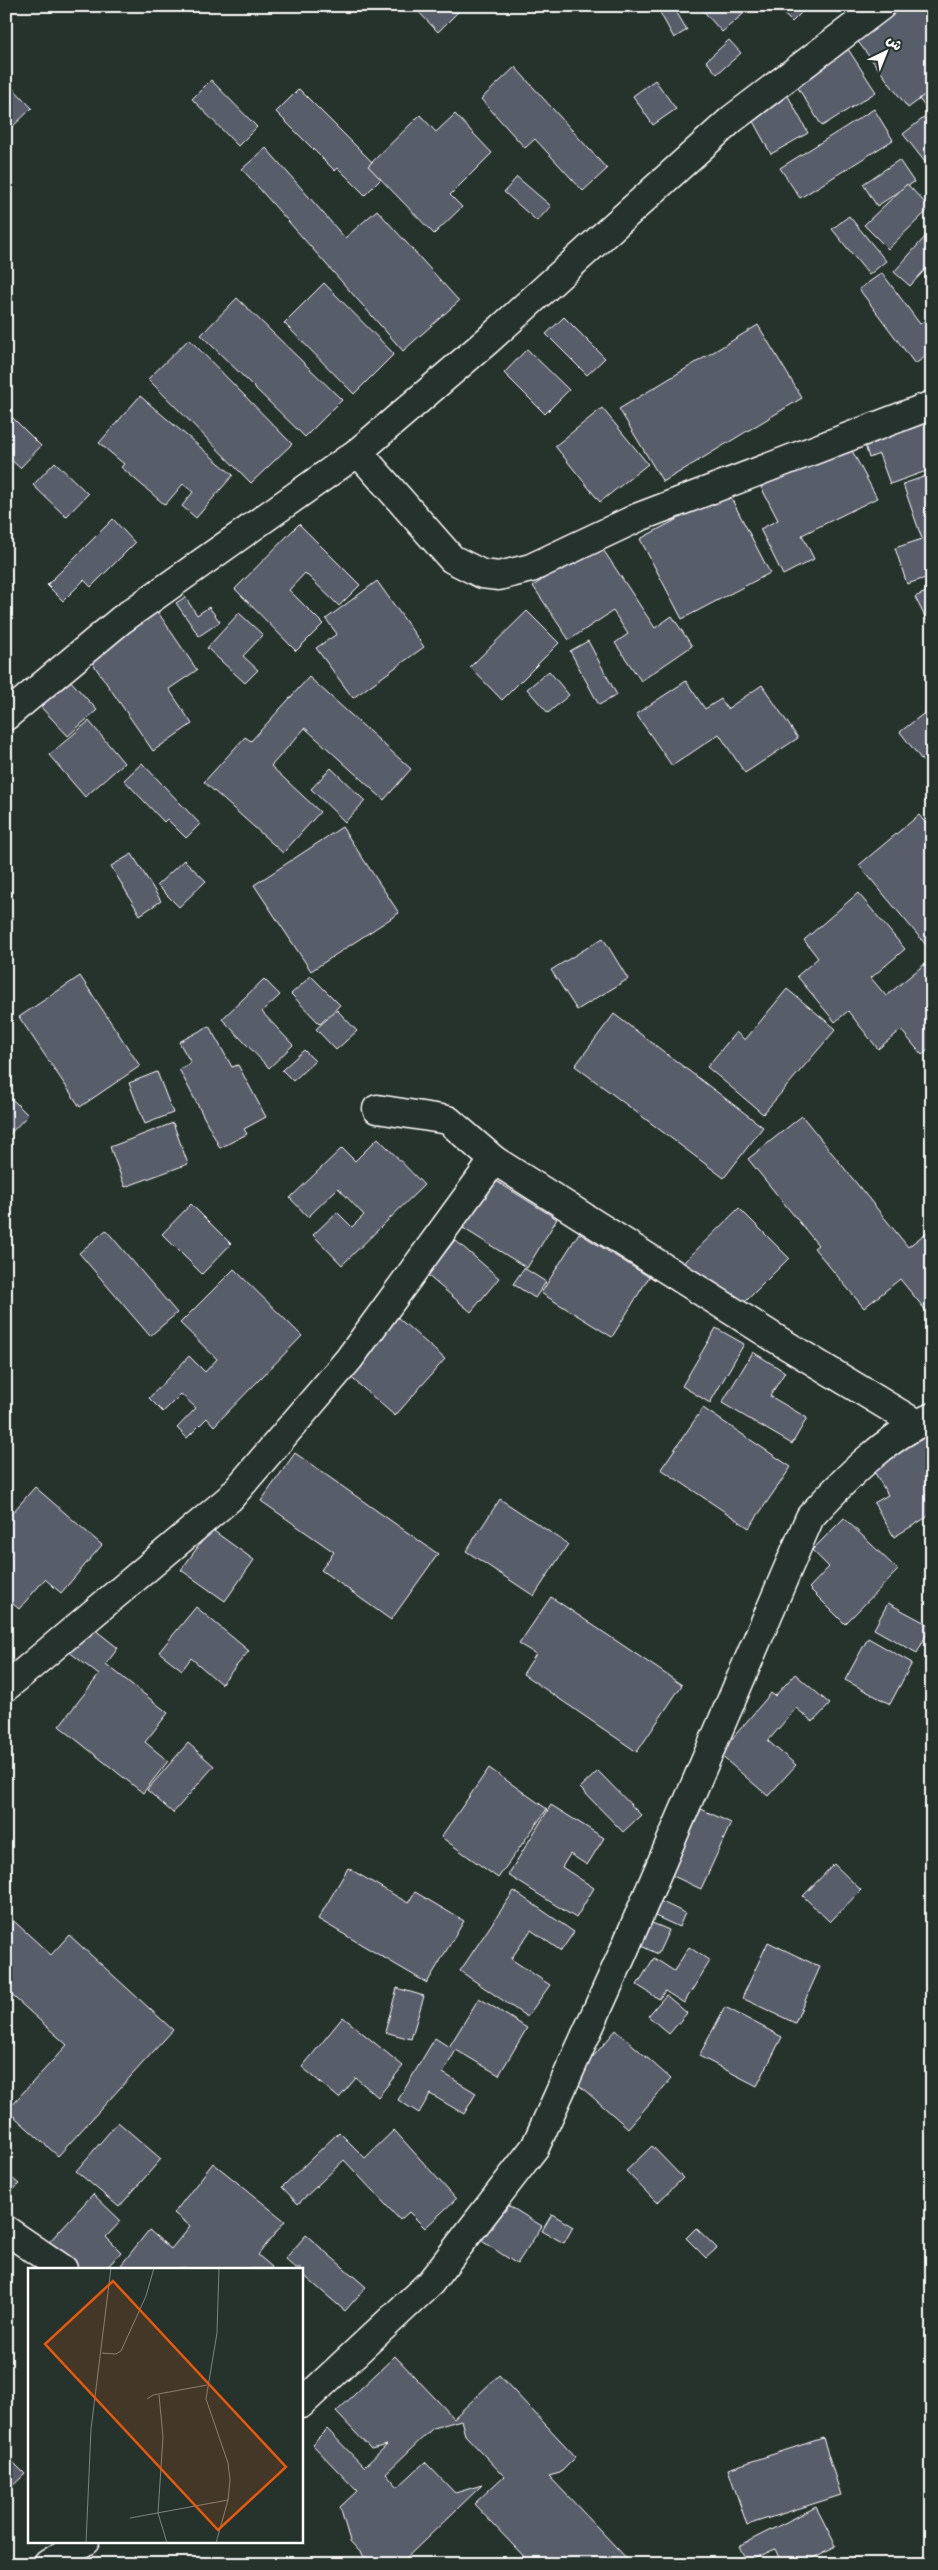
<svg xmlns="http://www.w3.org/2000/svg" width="938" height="2570" viewBox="0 0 938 2570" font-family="Sriracha,'Playpen Sans Arabic',sans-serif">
  <rect width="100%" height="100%" fill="#26332d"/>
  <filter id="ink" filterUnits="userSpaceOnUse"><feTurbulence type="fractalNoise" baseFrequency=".02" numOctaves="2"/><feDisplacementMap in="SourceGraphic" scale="10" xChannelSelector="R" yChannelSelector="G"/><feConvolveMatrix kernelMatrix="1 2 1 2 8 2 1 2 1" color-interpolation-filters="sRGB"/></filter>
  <g filter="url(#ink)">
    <g fill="#595d6a" stroke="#fff">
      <polygon points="413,6 464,6 438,32"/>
      <polygon points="663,6 673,6 687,30 674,38 658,9"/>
      <polygon points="699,6 746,6 749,9 722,32"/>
      <polygon points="775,6 800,6 804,10 792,22"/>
      <polygon points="891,6 932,6 932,90 908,108 853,35"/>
      <polygon points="729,40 741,53 717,74 706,61"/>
      <polygon points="846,46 876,92 822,126 793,80"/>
      <polygon points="515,67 607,169 583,191 535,139 525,148 481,99"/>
      <polygon points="211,80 257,127 238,146 192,99"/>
      <polygon points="655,80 676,109 653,125 633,96"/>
      <polygon points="6,81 32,108 10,129 6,125"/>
      <polygon points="299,89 385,175 365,195 338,168 335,171 276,112"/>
      <polygon points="932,89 932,171 903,134 930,113 919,99"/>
      <polygon points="787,94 808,133 771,154 749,114"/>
      <polygon points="874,109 893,140 800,198 780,168"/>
      <polygon points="455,114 492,153 450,195 462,207 434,234 368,166 420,115 436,132"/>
      <polygon points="266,148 345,238 377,210 459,301 403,351 242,169"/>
      <polygon points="899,160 914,182 877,206 863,184"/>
      <polygon points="517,177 551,206 537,221 504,192"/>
      <polygon points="907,184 930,208 888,249 864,225"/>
      <polygon points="849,216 886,261 869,275 832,229"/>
      <polygon points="932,229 932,262 910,286 894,272"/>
      <polygon points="882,273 920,324 932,316 932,352 915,364 859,289"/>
      <polygon points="324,283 394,354 354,394 284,323"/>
      <polygon points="237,298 342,400 305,437 201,335"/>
      <polygon points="564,317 605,358 587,375 546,334"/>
      <polygon points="758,325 802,398 663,482 619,409"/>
      <polygon points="189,339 292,444 251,483 148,379"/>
      <polygon points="527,349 569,390 545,414 504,373"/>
      <polygon points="140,396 233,475 196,518 182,506 193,492 183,484 165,505 121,467 124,464 99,443"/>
      <polygon points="602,408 648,464 600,502 555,446"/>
      <polygon points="6,411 41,446 20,468 6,455"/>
      <polygon points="932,420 932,469 890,484 879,454 869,458 865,445"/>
      <polygon points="848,443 877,498 802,535 814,559 783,575 760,529 778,520 761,487"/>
      <polygon points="55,462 88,494 66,517 33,485"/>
      <polygon points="932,474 932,576 907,584 895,548 922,539 903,484"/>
      <polygon points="728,492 770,573 682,619 640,539"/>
      <polygon points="113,519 135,543 91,587 84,580 63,601 47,585"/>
      <polygon points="299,524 360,585 339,606 305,573 289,590 323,624 296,651 235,589"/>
      <polygon points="598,542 655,628 672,616 692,646 641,681 615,643 628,634 613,611 569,640 533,586"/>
      <polygon points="377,581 424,647 353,698 316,648 337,634 326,619"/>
      <polygon points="932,589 932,624 929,625 915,597"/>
      <polygon points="185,597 197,615 209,607 220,622 199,636 176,603"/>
      <polygon points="157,611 197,670 169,689 192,724 153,751 89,658"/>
      <polygon points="527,611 559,643 502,700 470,667"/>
      <polygon points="239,613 263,635 243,656 258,670 245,683 207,648"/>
      <polygon points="588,641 617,695 599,705 570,651"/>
      <polygon points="549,671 569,695 548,713 527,689"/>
      <polygon points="67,677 97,710 68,736 38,704"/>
      <polygon points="309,677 411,769 384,800 305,728 271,766 320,812 283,853 204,782 245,737 251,741"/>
      <polygon points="686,681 705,709 721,699 727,709 762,685 798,738 745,773 719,734 672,766 636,714"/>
      <polygon points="932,707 932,773 900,732"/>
      <polygon points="89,721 124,763 85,797 49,755"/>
      <polygon points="142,763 200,824 186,838 167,819 164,822 124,780"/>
      <polygon points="331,768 365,801 345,822 311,789"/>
      <polygon points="919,815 932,831 932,952 859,865"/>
      <polygon points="342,827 399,913 311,971 254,885"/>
      <polygon points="132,854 161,901 140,915 111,866"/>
      <polygon points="184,860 206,881 179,907 157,885"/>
      <polygon points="858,893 905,949 871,978 886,996 932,958 932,1047 922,1055 901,1030 878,1049 848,1011 835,1022 797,976 818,958 804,940"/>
      <polygon points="603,938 628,979 577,1010 551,970"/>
      <polygon points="80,976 140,1066 80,1107 19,1017"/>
      <polygon points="311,976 340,1005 320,1024 291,994"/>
      <polygon points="264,979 280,995 262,1012 293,1045 269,1068 222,1019"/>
      <polygon points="787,989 836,1029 763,1114 707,1067 736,1032 745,1040"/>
      <polygon points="337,1010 357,1031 336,1050 316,1029"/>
      <polygon points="614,1014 763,1127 724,1178 575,1066"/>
      <polygon points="209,1026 232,1067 238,1065 266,1117 244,1129 247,1134 220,1148 179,1069 191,1063 179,1042"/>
      <polygon points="304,1050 315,1061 293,1081 282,1070"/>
      <polygon points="157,1072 173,1113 145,1124 129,1083"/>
      <polygon points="6,1093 28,1115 6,1138"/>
      <polygon points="802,1116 908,1247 932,1228 932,1318 900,1279 864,1308 814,1248 818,1245 748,1159"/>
      <polygon points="173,1123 188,1164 125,1187 110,1147"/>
      <polygon points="378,1138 424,1185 342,1265 313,1235 337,1212 352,1227 364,1215 338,1188 308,1217 290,1198 342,1148 355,1161"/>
      <polygon points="488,1176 557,1219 527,1268 458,1225"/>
      <polygon points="191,1204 231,1244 202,1274 162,1234"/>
      <polygon points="739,1208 789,1258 728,1319 678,1268"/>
      <polygon points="106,1230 177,1313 150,1336 79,1253"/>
      <polygon points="579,1233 649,1277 612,1337 541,1293"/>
      <polygon points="455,1240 499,1278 471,1312 427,1275"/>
      <polygon points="524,1268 546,1282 535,1298 513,1284"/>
      <polygon points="234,1269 302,1336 214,1426 207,1418 187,1438 177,1428 196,1408 181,1394 163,1412 149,1398 189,1356 205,1372 217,1359 180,1323"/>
      <polygon points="396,1316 445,1359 395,1416 346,1373"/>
      <polygon points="716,1328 744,1344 710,1403 682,1386"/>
      <polygon points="753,1352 785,1372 770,1396 807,1418 792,1444 722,1403"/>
      <polygon points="703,1408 791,1467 749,1528 661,1469"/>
      <polygon points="932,1433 932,1514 894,1537 874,1503 888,1495 872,1468"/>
      <polygon points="295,1453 438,1554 391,1620 321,1570 334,1552 261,1501"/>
      <polygon points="35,1487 102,1545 61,1593 45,1579 19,1609 6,1598 6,1520"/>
      <polygon points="500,1499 568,1544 534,1596 466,1551"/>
      <polygon points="844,1518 898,1570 845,1624 809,1588 829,1567 812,1550"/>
      <polygon points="211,1529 254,1560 225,1601 181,1570"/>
      <polygon points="551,1597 682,1685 637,1752 523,1674 536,1654 519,1644"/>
      <polygon points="888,1603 931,1626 917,1653 874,1629"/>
      <polygon points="196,1607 249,1651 221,1684 191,1658 182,1670 159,1652"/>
      <polygon points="89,1625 118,1648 106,1664 168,1713 145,1742 168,1761 143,1793 59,1726 99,1675 68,1651"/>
      <polygon points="868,1638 912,1663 890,1704 845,1680"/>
      <polygon points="795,1674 830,1704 813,1722 796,1708 768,1741 796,1765 768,1796 719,1754 771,1693 775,1696"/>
      <polygon points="188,1743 214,1766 173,1813 147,1790"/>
      <polygon points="489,1768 547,1809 498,1878 441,1837"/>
      <polygon points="598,1771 641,1815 623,1832 580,1788"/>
      <polygon points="551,1805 604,1838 587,1865 570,1854 562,1867 594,1888 576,1918 508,1875"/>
      <polygon points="701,1809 731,1823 701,1889 671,1875"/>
      <polygon points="834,1864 861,1890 830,1922 803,1896"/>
      <polygon points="348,1868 408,1903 415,1892 464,1921 427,1983 318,1919"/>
      <polygon points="514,1891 574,1932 561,1951 531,1930 511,1959 550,1985 527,2017 460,1971"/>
      <polygon points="660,1901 685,1913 679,1927 653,1915"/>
      <polygon points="6,1914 51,1955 69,1935 173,2030 58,2156 7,2110 67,2045 6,1990"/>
      <polygon points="645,1920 669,1930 658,1954 635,1943"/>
      <polygon points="768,1942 820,1967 795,2023 742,1998"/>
      <polygon points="689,1947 710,1961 684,2003 665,1991 659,1999 637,1985 654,1958 674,1971"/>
      <polygon points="397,1988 424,1996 411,2039 385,2032"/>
      <polygon points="666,1995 687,2013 669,2034 648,2016"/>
      <polygon points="479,1998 527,2028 499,2075 456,2050 443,2073 476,2093 464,2114 430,2094 419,2113 398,2100 435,2038 449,2047"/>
      <polygon points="725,2007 782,2037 757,2086 699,2056"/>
      <polygon points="343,2017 403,2066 378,2097 356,2078 339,2098 302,2067"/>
      <polygon points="616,2030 671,2079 628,2128 573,2080"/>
      <polygon points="118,2122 161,2159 119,2207 76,2171"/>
      <polygon points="394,2130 456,2199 425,2228 409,2212 400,2220 344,2160 298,2204 282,2187 339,2132 365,2158"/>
      <polygon points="652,2146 683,2178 657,2203 626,2171"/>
      <polygon points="213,2163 285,2221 258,2255 272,2267 271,2269 118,2269 149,2230 171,2249 190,2226 174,2213"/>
      <polygon points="6,2173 19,2184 6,2198"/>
      <polygon points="93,2194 121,2221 106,2237 121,2252 106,2269 78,2269 49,2242"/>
      <polygon points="498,2199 542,2226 517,2264 474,2236"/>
      <polygon points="552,2214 573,2227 564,2243 542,2231"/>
      <polygon points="696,2228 717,2248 706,2258 686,2238"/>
      <polygon points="306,2235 366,2287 345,2311 301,2273 301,2269 296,2269 285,2259"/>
      <polygon points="395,2356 454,2418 499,2375 576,2457 560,2473 549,2476 632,2564 531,2564 474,2504 504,2476 465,2435 461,2420 433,2428 386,2473 398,2487 425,2462 455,2493 482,2485 400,2564 371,2564 350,2541 340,2507 357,2491 312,2444 327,2429 364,2467 387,2445 371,2449 336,2412"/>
      <polygon points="823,2438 841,2495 747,2525 728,2469"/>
      <polygon points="6,2455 25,2474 6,2492"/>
      <polygon points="816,2507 836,2546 801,2564 782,2564 775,2549 747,2562 739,2546"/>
    </g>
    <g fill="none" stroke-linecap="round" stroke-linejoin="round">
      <g stroke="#fff" stroke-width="31">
        <g id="minor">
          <polyline points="358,452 452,559 482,574 499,576 531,568 639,517 932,405"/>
          <polyline points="377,1109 448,1120 494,1160 778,1340 917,1424"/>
          <polyline points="6,1687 230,1498 349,1359 494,1160"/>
          <polyline points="6,2230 63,2269"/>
          <path d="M301,2404L430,2283L535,2147L622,1955L810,1517C846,1478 883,1439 932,1417"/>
          <polyline points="48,2564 85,2541"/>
        </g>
      </g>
      <g stroke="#fff" stroke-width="31">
        <polyline id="tertiary" points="6,716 121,620 358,452 486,342 732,119 881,6"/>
      </g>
      <use href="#minor" stroke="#26332d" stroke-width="28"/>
      <use href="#tertiary" stroke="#26332d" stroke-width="28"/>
    </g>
  </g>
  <g transform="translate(28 2268)">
    <rect width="275" height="275" fill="#26332d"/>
    <path fill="none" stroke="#7d8581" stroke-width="1" d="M74,85L88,86L93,83L118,28L126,0M131,127L135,169L130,245L139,275M119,131L125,127L179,117M102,250L200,232M58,275L63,161L83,0M188,275L200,232L202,212L200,195L178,131L189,65L191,0"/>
    <path fill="#e8590c" fill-opacity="0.15" stroke="#e8590c" stroke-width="2.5" d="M85,13L258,199L190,262L17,76Z"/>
    <rect width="275" height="275" fill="none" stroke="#fff" stroke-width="2.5"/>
  </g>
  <rect width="938" height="2570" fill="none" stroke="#26332d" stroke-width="25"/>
  <rect x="12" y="12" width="913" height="2545" fill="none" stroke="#fff" stroke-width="2" filter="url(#ink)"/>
  <g transform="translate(886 52) rotate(43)" stroke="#26332d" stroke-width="4" paint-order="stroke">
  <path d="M0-4L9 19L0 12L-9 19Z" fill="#ffffff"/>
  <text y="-8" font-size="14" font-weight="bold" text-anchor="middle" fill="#ffffff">ش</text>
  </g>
</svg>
